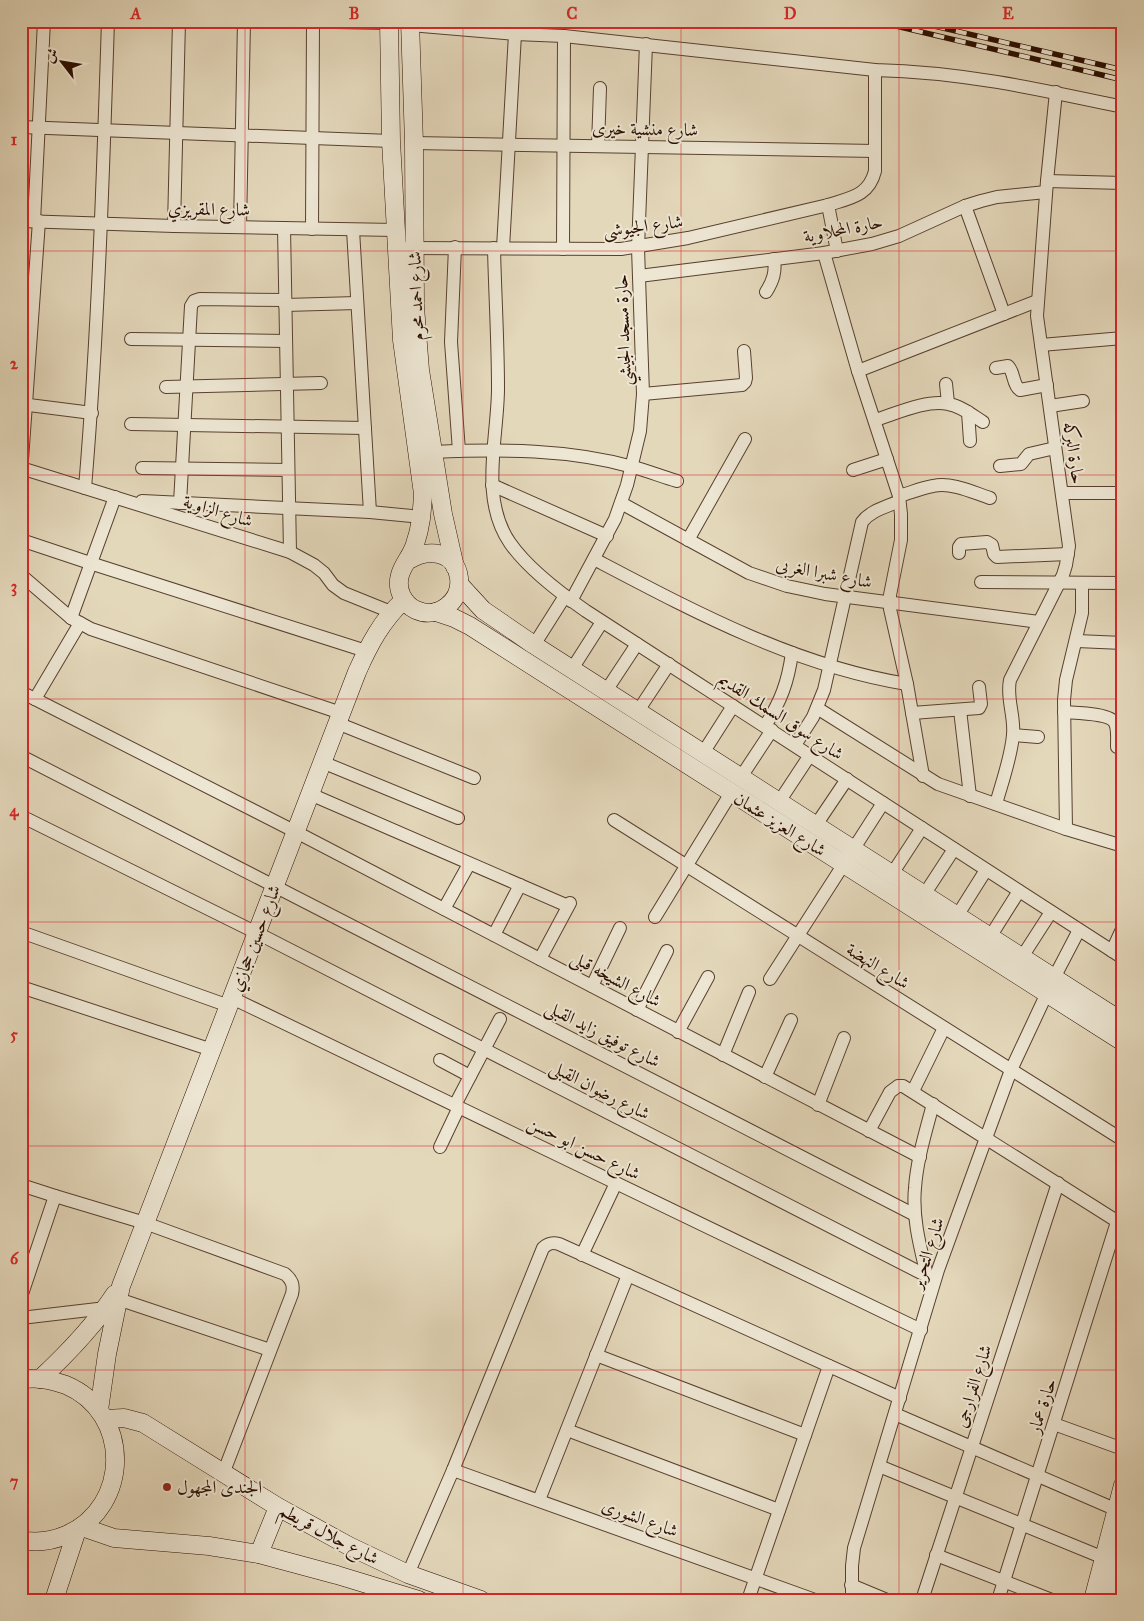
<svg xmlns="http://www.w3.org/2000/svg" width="1144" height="1621" viewBox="0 0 1144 1621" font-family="'IM FELL Great Primer',Amiri,serif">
  <rect width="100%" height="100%" fill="#e4d8bb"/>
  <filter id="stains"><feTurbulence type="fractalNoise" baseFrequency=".004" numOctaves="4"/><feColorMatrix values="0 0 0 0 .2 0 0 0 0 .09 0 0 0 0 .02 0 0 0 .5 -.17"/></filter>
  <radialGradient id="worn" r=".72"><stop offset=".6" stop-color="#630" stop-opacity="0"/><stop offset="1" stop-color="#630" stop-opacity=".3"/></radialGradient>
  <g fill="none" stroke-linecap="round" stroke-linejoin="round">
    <g stroke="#58402f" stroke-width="14">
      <g id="street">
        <polyline points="281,21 389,23"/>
        <path d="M410,25L515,34L564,36L875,70C962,72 1039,89 1123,107"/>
        <polyline points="21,127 391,141"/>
        <polyline points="414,143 875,151"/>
        <polyline points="598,146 600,88"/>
        <polyline points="1047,181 1123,183"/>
        <polyline points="828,205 837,251"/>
        <polyline points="965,206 1004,314"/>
        <polyline points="21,221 174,226 396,230"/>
        <polyline points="34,221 44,21"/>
        <polyline points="174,226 179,21"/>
        <polyline points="240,227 244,21"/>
        <polyline points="284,228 290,552"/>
        <polyline points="312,229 313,22"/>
        <polyline points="353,230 370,512"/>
        <polyline points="455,247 451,342 459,451"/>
        <path d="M407,248L621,249L688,238L828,205C850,198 869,196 875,171V70"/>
        <path d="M494,248C495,294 498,341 498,388C498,438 479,498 510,543C528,569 560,593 586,611L1123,958"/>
        <polyline points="503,248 515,34"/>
        <polyline points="563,249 564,36"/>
        <polyline points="824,253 858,371 899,496 901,514 901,540 890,595 890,609 907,684 923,776"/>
        <polyline points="639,276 824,253 872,244 899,236 965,206 981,201 997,197 1046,192"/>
        <path d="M766,292C773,281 776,272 774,259"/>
        <polyline points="285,305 357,303"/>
        <polyline points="131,339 286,341"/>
        <polyline points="1041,345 1123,338"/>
        <path d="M996,368L1008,366C1015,373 1012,384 1020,390L1047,385"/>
        <polyline points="858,371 1037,301"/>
        <polyline points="946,384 948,403"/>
        <polyline points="166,387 321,383"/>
        <polyline points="643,394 742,385 745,382 746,378 744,351"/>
        <polyline points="21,404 92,413"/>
        <polyline points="1050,406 1083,401"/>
        <polyline points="968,412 970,441"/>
        <path d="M875,420C895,414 927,399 948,404C961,406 972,415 983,422"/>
        <polyline points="131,424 365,428"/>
        <path d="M434,452C501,449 569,449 633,467C648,471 663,477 677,481"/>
        <polyline points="1000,466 1021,464 1029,454 1055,448"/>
        <polyline points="21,468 290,552 314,565 324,573 333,585 344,593 391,612"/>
        <polyline points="142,468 288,470"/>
        <polyline points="853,470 887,459"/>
        <polyline points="21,474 39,221"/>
        <polyline points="492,485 607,536"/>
        <path d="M85,488C98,333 103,177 108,21"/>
        <polyline points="1062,493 1123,493"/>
        <path d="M899,496C910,493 921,488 933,486C952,482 972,492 990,498"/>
        <polyline points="142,501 370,512 422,517"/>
        <polyline points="180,503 191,306 194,301 200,299 285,300"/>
        <polyline points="621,503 749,573 787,586 825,594 1039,622"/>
        <polyline points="21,540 90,563 366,651"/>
        <polyline points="688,540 745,439"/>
        <polyline points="959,553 959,547 961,544 987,542 992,545 994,554 997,557 1068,554"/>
        <path d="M594,559C693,611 795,666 907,684"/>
        <polyline points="21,575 71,618 91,629 341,713"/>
        <polyline points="981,582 1123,583"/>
        <polyline points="571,601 615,519 627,485 640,431 643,394 638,248 646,44"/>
        <polyline points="71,618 115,497"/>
        <polyline points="1077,641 1123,643"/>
        <polyline points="534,645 565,596"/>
        <polyline points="572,669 602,622"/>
        <polyline points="606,691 637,644"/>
        <polyline points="21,692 296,832 920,1157"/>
        <polyline points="35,699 80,623"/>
        <polyline points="817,708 938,784 1066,829 1123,846"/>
        <polyline points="960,710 970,796"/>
        <polyline points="638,711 669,664"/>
        <path d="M1064,712C1075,713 1110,713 1115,723C1118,729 1117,740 1117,747"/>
        <polyline points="912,713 979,708 981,704 979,687"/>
        <polyline points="337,723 474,778"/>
        <path d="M765,726C781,701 788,682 792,653"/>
        <polyline points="1013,735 1038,737"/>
        <path d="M795,745L813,717L824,690L862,522C871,510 887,507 899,501"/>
        <polyline points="703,753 733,706"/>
        <polyline points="21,756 915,1215"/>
        <polyline points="322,762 458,818"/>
        <polyline points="741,777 772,730"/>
        <polyline points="310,794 568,906"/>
        <polyline points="779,802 810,755"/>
        <path d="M996,804C1002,782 1011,758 1013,735C1015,716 1006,698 1010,680L1063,575L1066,565L1069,546L1037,316L1047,181L1056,92"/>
        <polyline points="21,816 257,933 927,1276"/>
        <polyline points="614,820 1123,1140"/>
        <polyline points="816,825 847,779"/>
        <polyline points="1066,829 1064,700 1066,680 1082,613 1082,583"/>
        <polyline points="892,874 922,828"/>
        <polyline points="924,895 954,849"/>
        <polyline points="444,909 469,864"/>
        <polyline points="957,916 986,870"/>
        <polyline points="655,917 731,793"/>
        <polyline points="21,932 229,1006"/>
        <polyline points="494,935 520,885"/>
        <polyline points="990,937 1019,891"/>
        <polyline points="1112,951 1123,927"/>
        <polyline points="1022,957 1051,912"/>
        <polyline points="540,959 570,903"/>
        <polyline points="770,979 883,803"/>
        <polyline points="592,986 620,928"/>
        <polyline points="21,987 212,1050"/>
        <polyline points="232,998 921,1330"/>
        <polyline points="637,1010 667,951"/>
        <polyline points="678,1032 708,977"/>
        <polyline points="723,1055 749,992"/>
        <polyline points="440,1060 470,1076"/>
        <polyline points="765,1077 791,1020"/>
        <polyline points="913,1091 944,1028"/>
        <polyline points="455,1105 500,1019"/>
        <polyline points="818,1105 844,1038"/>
        <polyline points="869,1131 890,1092 898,1086 903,1086 1123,1225"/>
        <polyline points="440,1147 459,1107"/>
        <path d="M21,1185L55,1196L145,1223L285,1274C292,1280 294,1285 292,1294L223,1474"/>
        <polyline points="582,1255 616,1183"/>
        <path d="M928,1280C921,1250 912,1219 915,1188C917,1159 926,1131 933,1104"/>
        <polyline points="21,1297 55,1196"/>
        <polyline points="118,1299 270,1350"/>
        <polyline points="21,1318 106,1308"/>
        <polyline points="596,1355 805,1435"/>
        <polyline points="895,1414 1117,1510"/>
        <polyline points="1054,1424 1123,1449"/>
        <polyline points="567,1430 779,1510"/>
        <polyline points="879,1466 1104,1558"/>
        <polyline points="453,1470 815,1600"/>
        <polyline points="539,1500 628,1275"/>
        <polyline points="936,1555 1052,1600"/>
        <path d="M408,1574L453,1470L543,1248C548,1243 552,1242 559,1244L900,1398"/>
        <polyline points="851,1585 887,1600"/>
        <polyline points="748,1600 829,1366"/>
        <polyline points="852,1600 852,1566 854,1548 938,1270 986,1138 1011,1070 1054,978 1079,930"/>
        <polyline points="922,1600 1058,1183"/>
        <polyline points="998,1600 1117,1222"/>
      </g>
    </g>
    <g stroke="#2a0d00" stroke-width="19">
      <g id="secondary">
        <path d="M389,21L391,141L402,340L423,494C422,512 421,527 415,544C412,555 403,564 400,575C396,589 403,604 416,610C438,620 462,601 459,578C456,551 428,548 409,560"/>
        <polyline points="410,21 414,143 415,307 420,370 443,514 455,567"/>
        <polyline points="460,585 483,610 534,645 1123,1022"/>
        <polyline points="436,612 454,618 470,626 1123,1042"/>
        <path d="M40,1379C68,1353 94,1326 115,1294"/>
        <path d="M21,1380C36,1376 52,1380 66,1385C132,1413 131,1507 66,1535C52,1541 36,1543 21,1540"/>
        <path d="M99,1410L107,1354L121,1286L357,672C369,645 382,620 404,600"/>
        <polyline points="105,1419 124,1418 143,1423 278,1507 349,1546 408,1574 481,1600"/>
        <polyline points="82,1527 114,1538 209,1546 259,1554 337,1575 419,1600"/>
        <polyline points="259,1554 278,1507"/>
        <polyline points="54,1600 77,1530"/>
        <polyline points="1093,1600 1123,1485"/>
        <polyline points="1111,1600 1123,1551"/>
      </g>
    </g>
    <use href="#street" stroke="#ede6d3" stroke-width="12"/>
    <use href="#secondary" stroke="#ede6d3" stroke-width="18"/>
    <g stroke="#2a0d00" stroke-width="5.5">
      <g id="rail">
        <polyline points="869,21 892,25 1123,80"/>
        <polyline points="913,21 1123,70"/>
      </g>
    </g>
    <use href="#rail" stroke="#ede6d3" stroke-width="4" stroke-dasharray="11" stroke-linecap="butt"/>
  </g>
  <path fill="none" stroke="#d62828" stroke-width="1" stroke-opacity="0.55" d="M245,21V1600M463,21V1600M681,21V1600M899,21V1600M21,251H1123M21,475H1123M21,699H1123M21,922H1123M21,1146H1123M21,1370H1123"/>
  <circle fill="#8f2418" stroke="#ede6d3" stroke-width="2" cx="167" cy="1487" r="5"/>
  <g text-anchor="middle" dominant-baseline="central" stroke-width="4" stroke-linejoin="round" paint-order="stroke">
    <g font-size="18" fill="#2a0d00" stroke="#ede6d3">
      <text transform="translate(645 129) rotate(1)">شارع منشية خيرى</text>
      <text transform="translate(209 209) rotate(1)">شارع المقريزي</text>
      <text transform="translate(643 226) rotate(-7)">شارع الجيوشى</text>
      <text transform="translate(843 229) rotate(-11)">حارة المحلاوية</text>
      <text transform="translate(416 296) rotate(-92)">شارع احمد محرم</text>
      <text transform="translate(623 330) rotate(-92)">حارة مسجد الجيشي</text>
      <text transform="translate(1074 453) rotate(82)">حارة البركه</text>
      <text transform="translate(218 511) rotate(17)">شارع الزاوية</text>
      <text transform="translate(824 573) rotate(11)">شارع شبرا الغربى</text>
      <text transform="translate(781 716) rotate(33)">شارع سوق السمك القديم</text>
      <text transform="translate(780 824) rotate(32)">شارع العزيز عثمان</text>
      <text transform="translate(255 938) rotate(-69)">شارع حسين حجازي</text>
      <text transform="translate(878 966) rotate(32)">شارع النهضة</text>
      <text transform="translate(616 979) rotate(28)">شارع الشيخه قبلى</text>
      <text transform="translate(603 1034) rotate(27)">شارع توفيق زايد القبلى</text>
      <text transform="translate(600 1090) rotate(27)">شارع رضوان القبلى</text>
      <text transform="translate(584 1148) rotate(26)">شارع حسن ابو حسن</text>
      <text transform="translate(927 1253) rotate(-72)">شارع التحرير</text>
      <text transform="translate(973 1386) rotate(-72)">شارع الفرارجى</text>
      <text transform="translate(1042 1406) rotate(-72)">حارة عمار</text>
      <text transform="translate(640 1518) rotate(20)">شارع الشورى</text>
      <text transform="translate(329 1534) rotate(28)">شارع جلال قريطم</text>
    </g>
    <g font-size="18" fill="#2a0d00" stroke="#ede6d3" text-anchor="start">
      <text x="177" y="1487">الجندى المجهول</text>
    </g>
  </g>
  <rect width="1144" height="1621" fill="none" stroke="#e4d8bb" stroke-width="55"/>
  <g transform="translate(62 62) rotate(301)" stroke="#ede6d3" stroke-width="4" paint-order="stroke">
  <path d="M0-4L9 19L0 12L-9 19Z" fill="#2a0d00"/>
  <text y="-8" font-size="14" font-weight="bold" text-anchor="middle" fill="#2a0d00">ش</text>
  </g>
  <rect x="28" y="28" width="1088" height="1566" fill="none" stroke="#d62828" stroke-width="2"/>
  <g font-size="16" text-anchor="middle" font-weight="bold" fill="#d62828">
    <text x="136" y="19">A</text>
    <text x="354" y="19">B</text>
    <text x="572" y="19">C</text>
    <text x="790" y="19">D</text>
    <text x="1008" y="19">E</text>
    <text x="14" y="145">1</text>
    <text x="14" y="369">2</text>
    <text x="14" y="592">3</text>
    <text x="14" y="816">4</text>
    <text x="14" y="1040">5</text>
    <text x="14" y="1264">6</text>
    <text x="14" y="1487">7</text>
  </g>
  <rect width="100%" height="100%" filter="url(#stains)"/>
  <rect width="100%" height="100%" fill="url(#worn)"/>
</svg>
